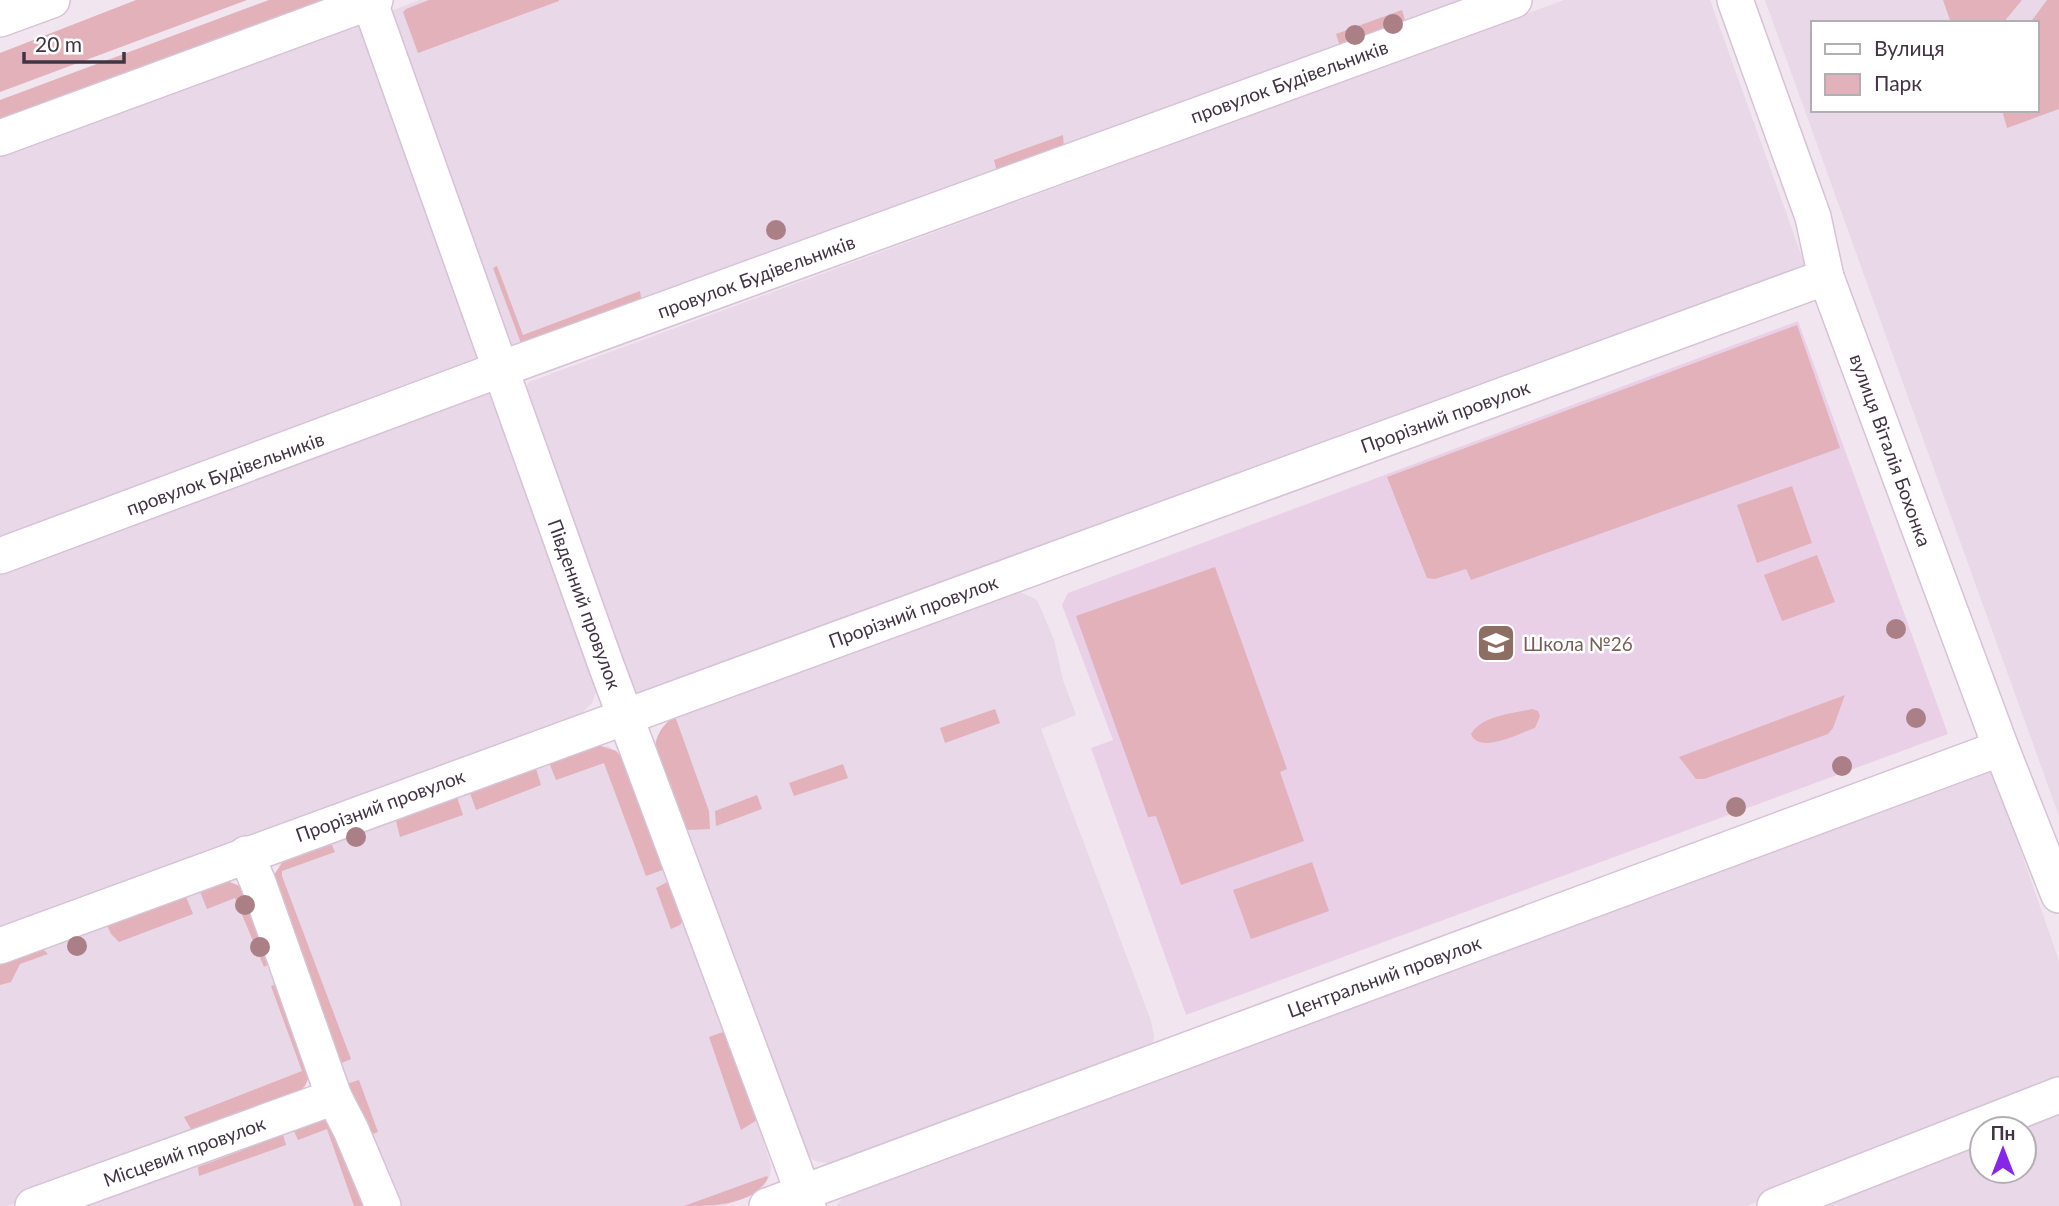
<svg xmlns="http://www.w3.org/2000/svg" width="2059" height="1206" viewBox="0 0 2059 1206" font-family="Lato,sans-serif">
  <rect width="100%" height="100%" fill="#f1e5f0"/>
  <g fill="#e8d8e8" fill-rule="evenodd">
    <polygon points="420,0 1490,0 508,353 383,14"/>
    <polygon points="1564,0 1710,0 1808,274 637,694 625,684 522,393 529,382"/>
    <path d="M1765,0H2059V816ZM1812,23H2036V110H1812Z"/>
    <polygon points="358,22 484,367 0,547 0,152"/>
    <polygon points="491,388 597,689 592,703 580,715 0,931 0,568"/>
    <polygon points="1020,592 1037,600 1041,609 1054,640 1063,680 1076,715 1041,729 1151,1021 1154,1036 1153,1042 1148,1047 833,1164 815,1161 803,1151 655,745 656,739 671,719 1009,594"/>
    <polygon points="608,746 616,751 625,761 757,1120 771,1166 770,1176 763,1188 752,1195 723,1206 392,1206 356,1125 278,866 287,856 583,748"/>
    <polygon points="1992,768 2059,961 2059,1083 1746,1206 836,1206 848,1192"/>
    <polygon points="227,881 239,885 300,1020 305,1086 42,1193 7,1206 0,1206 0,962"/>
    <polygon points="317,1110 374,1206 58,1206"/>
    <polygon points="2059,1114 2059,1206 1817,1206 1982,1143 1982,1171 2024,1171 2024,1129 2020,1129"/>
  </g>
  <polygon fill="#e9d0e7" points="1798,321 1948,734 1186,1015 1091,748 1113,740 1062,605 1068,593"/>
  <g fill="#e2b1ba">
    <polygon points="136,0 247,0 0,92 0,53"/>
    <polygon points="269,0 325,0 0,124 0,100"/>
    <polygon points="429,0 559,0 559,1 418,53 403,12 406,9"/>
    <polygon points="1943,0 2022,0 2003,23 1951,23"/>
    <polygon points="2047,0 2059,0 2059,109 2007,128 2002,110 2036,110 2036,23 2030,23"/>
    <polygon points="1402,10 1408,30 1342,52 1336,34"/>
    <polygon points="1063,135 1064,149 999,180 994,160"/>
    <polygon points="497,266 523,335 640,291 643,311 522,346 493,268"/>
    <polygon points="1797,325 1840,448 1471,580 1466,569 1435,579 1427,578 1387,477"/>
    <polygon points="1792,486 1812,543 1757,563 1737,505"/>
    <polygon points="1817,555 1835,602 1782,621 1764,575"/>
    <polygon points="1215,567 1287,769 1280,772 1304,841 1181,885 1156,816 1148,817 1076,616"/>
    <polygon points="1845,695 1833,728 1828,734 1704,779 1696,779 1679,757"/>
    <polygon points="995,709 1000,723 945,743 940,728"/>
    <path d="M1532,709L1538,711L1540,716L1535,728C1520,733 1479,755 1471,734C1483,715 1512,714 1532,709Z"/>
    <path d="M675,716L709,811L710,829L688,830L680,822L655,751C655,736 662,725 675,716Z"/>
    <polygon points="598,745 616,751 625,761 665,869 646,876 604,763 556,780 548,760"/>
    <polygon points="843,764 848,778 794,796 789,783"/>
    <polygon points="535,765 541,785 476,810 469,790"/>
    <polygon points="456,794 463,815 400,837 395,817"/>
    <polygon points="757,795 762,809 716,826 715,811"/>
    <polygon points="330,841 335,852 282,871 282,876 351,1059 337,1065 271,879 287,856"/>
    <polygon points="1312,862 1329,911 1251,939 1233,890"/>
    <polygon points="219,881 227,881 247,889 270,963 264,967 235,898 207,909 199,889"/>
    <polygon points="669,881 684,919 680,925 671,929 656,888"/>
    <polygon points="185,894 193,914 119,942 111,934 106,923"/>
    <polygon points="41,947 48,954 20,964 11,982 0,985 0,962"/>
    <polygon points="285,980 311,1072 305,1086 294,1097 192,1131 184,1117 302,1071 271,986"/>
    <polygon points="726,1031 757,1120 741,1130 709,1037"/>
    <polygon points="359,1080 378,1132 362,1138 337,1087"/>
    <polygon points="325,1111 374,1206 354,1206 327,1129 298,1140 289,1120"/>
    <polygon points="280,1124 286,1145 199,1176 198,1167 241,1151 245,1137"/>
    <path d="M767,1176L768,1178C753,1206 712,1206 684,1206Z"/>
  </g>
  <g fill="none" stroke-linecap="round" stroke-linejoin="round">
    <g stroke="#d6c3d6" stroke-width="38">
      <g id="minor">
        <polyline points="369,0 606,665 808,1206"/>
        <polyline points="1735,0 1813,217 1826,277 2001,748 2059,895"/>
        <polyline points="0,19 52,0"/>
        <polyline points="0,138 375,0"/>
        <polyline points="0,556 501,369 1514,0"/>
        <polyline points="246,854 259,885 334,1097 351,1130 383,1206"/>
        <polyline points="0,946 1826,277"/>
        <polyline points="33,1206 334,1097"/>
        <polyline points="767,1206 2001,748"/>
        <polyline points="1775,1206 2059,1095"/>
      </g>
    </g>
    <use href="#minor" stroke="#fff" stroke-width="35"/>
  </g>
  <g fill="#aa8086">
    <circle cx="1393" cy="24" r="10"/>
    <circle cx="1355" cy="35" r="10"/>
    <circle cx="776" cy="230" r="10"/>
    <circle cx="1896" cy="629" r="10"/>
    <circle cx="1916" cy="718" r="10"/>
    <circle cx="1842" cy="766" r="10"/>
    <circle cx="1736" cy="807" r="10"/>
    <circle cx="356" cy="837" r="10"/>
    <circle cx="245" cy="905" r="10"/>
    <circle cx="77" cy="946" r="10"/>
    <circle cx="260" cy="947" r="10"/>
  </g>
  <defs>
    <g id="school-square" transform="scale(2.0125)"><rect x="-9" y="-9" width="18" height="18" rx="4" fill="#8d6e63" stroke="#fff"/><path d="M0-5L7-2L0 1L-7-2ZM-4 1L0 2.5L4 1V4Q0 6-4 4Z" fill="#fff"/></g>
  </defs>
  <g fill-rule="evenodd">
    <use href="#school-square" x="1496" y="643"/>
  </g>
  <g text-anchor="middle" dominant-baseline="central" stroke-width="5" stroke-linejoin="round" paint-order="stroke">
    <g font-size="19" fill="#423543" stroke="#fff">
      <text transform="translate(1289 81) rotate(-20)">провулок Будівельників</text>
      <text transform="translate(756 276) rotate(-20)">провулок Будівельників</text>
      <text transform="translate(1445 416) rotate(-20)">Прорізний провулок</text>
      <text transform="translate(1891 450) rotate(70)">вулиця Віталія Бохонка</text>
      <text transform="translate(225 473) rotate(-20)">провулок Будівельників</text>
      <text transform="translate(585 604) rotate(70)">Південний провулок</text>
      <text transform="translate(913 611) rotate(-20)">Прорізний провулок</text>
      <text transform="translate(380 805) rotate(-20)">Прорізний провулок</text>
      <text transform="translate(1384 976) rotate(-20)">Центральний провулок</text>
      <text transform="translate(184 1151) rotate(-20)">Місцевий провулок</text>
    </g>
    <g font-size="19" fill="#785e54" stroke="#fff" text-anchor="start">
      <text x="1523" y="643">Школа №26</text>
    </g>
  </g>
  <rect x="1811" y="21" width="228" height="91" fill="#ffffff" stroke="#b3aeb4" stroke-width="2"/>
  <rect x="1825" y="44" width="35" height="10" fill="#ffffff" stroke="#b3aeb4" stroke-width="2"/>
  <text x="1874" y="56" font-size="21" fill="#423543">Вулиця</text>
  <rect x="1825" y="74" width="35" height="21" fill="#e2b1ba" stroke="#b3aeb4" stroke-width="2"/>
  <text x="1874" y="91" font-size="21" fill="#423543">Парк</text>
  <g transform="translate(2003 1150)"><circle r="33" fill="#ffffff" stroke="#b3aeb4" stroke-width="2"/>
  <path d="M0-5L12 26L0 18L-12 26Z" fill="#8726e7"/>
  <text y="-10" font-size="19" font-weight="bold" text-anchor="middle" fill="#423543">Пн</text>
  </g>
  <path d="M24 52v10h100v-10" fill="none" stroke="#423543" stroke-width="3.5"/>
  <text x="35" y="52" font-size="21" fill="#423543" stroke="#ffffff" stroke-width="5" paint-order="stroke">20 m</text>
</svg>
